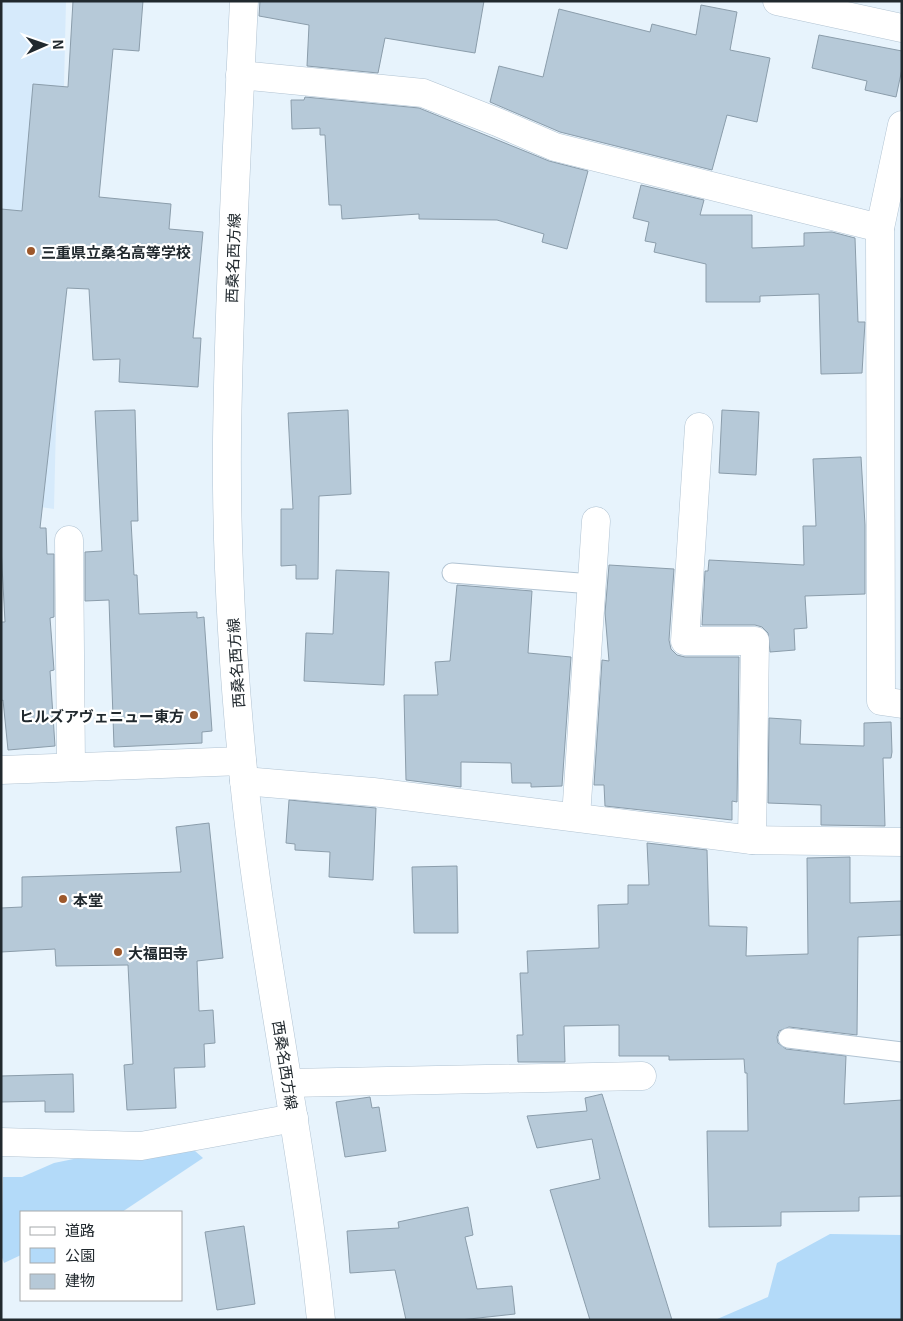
<svg xmlns="http://www.w3.org/2000/svg" width="903" height="1321" viewBox="0 0 903 1321" font-family="Georgia,'Noto Sans JP',serif">
  <rect width="100%" height="100%" fill="#e7f3fc"/>
  <polygon fill="#d6eafb" points="1,1 66,1 54,509 1,501"/>
  <g fill="#b3daf9">
    <polygon points="195,1151 203,1158 122,1212 21,1212 21,1255 4,1263 1,1255 3,1177 22,1177 54,1163 93,1155"/>
    <polygon points="830,1234 902,1235 902,1320 715,1320 768,1297 777,1263"/>
  </g>
  <g fill="#b6c9d8" stroke="#8b9dab">
    <polygon points="73,1 143,1 139,51 113,49 99,197 171,204 169,229 203,232 193,338 201,338 198,387 119,382 120,359 93,360 89,289 67,288 40,528 46,528 47,554 54,554 54,617 50,618 54,670 50,671 55,746 8,750 3,700 1,701 1,622 5,622 1,547 1,209 22,211 33,84 68,87"/>
    <polygon points="260,1 484,1 475,53 385,38 378,73 307,66 309,25 259,16"/>
    <polygon points="701,5 737,12 730,50 770,58 757,122 727,115 712,170 560,132 490,102 499,66 543,77 559,9 650,32 652,24 696,35"/>
    <polygon points="819,35 902,51 902,69 896,97 865,90 867,81 812,68"/>
    <polygon points="305,97 419,108 549,161 588,171 567,249 542,242 544,234 497,220 419,219 419,214 342,219 341,205 329,205 325,135 320,135 320,128 292,129 291,100 304,100"/>
    <polygon points="641,185 704,200 700,215 752,215 752,248 804,246 804,233 832,232 855,238 858,322 865,322 862,373 821,374 819,294 760,296 760,302 706,302 706,264 654,252 656,243 645,241 649,222 633,218"/>
    <polygon points="135,410 138,521 131,521 134,575 137,575 139,614 197,612 197,618 204,617 212,731 202,732 202,743 114,747 109,600 85,601 85,552 102,551 95,411"/>
    <polygon points="348,410 351,494 319,496 318,579 296,579 296,565 281,566 281,509 293,509 288,413"/>
    <polygon points="722,410 759,412 756,475 719,473"/>
    <polygon points="861,457 865,525 865,594 805,596 807,628 794,629 795,650 770,652 768,633 762,627 755,625 702,625 705,571 708,571 709,560 804,565 803,526 816,526 813,459"/>
    <polygon points="609,565 674,569 669,640 671,649 677,655 685,657 739,657 737,802 732,801 732,820 605,806 604,785 594,785 602,660 609,661 605,613"/>
    <polygon points="336,570 389,572 384,685 304,681 306,633 333,634"/>
    <polygon points="457,585 532,591 528,653 571,657 562,786 531,787 531,783 512,783 511,763 461,762 461,787 406,780 404,695 438,695 435,662 450,661"/>
    <polygon points="769,718 801,720 800,744 864,746 864,723 891,722 892,752 891,758 883,758 885,826 821,825 821,805 768,803"/>
    <polygon points="289,800 376,808 373,880 329,877 330,852 295,850 295,844 286,843"/>
    <polygon points="209,823 223,958 197,961 199,1011 213,1010 215,1043 204,1044 205,1067 174,1068 176,1108 127,1110 124,1065 133,1064 128,965 56,966 55,949 1,952 1,908 22,907 22,877 181,872 176,827"/>
    <polygon points="647,843 707,850 709,926 747,927 746,956 808,954 807,858 850,857 850,903 902,901 902,935 858,937 857,1035 789,1027 779,1031 777,1037 778,1043 786,1049 846,1056 844,1104 902,1100 902,1196 859,1197 859,1211 781,1212 781,1226 709,1227 707,1131 748,1131 747,1073 745,1073 744,1059 669,1060 669,1056 619,1056 619,1025 564,1026 565,1062 518,1062 517,1035 523,1035 520,973 528,973 527,951 599,948 598,905 628,904 628,885 649,885"/>
    <polygon points="457,866 458,933 414,933 412,867"/>
    <polygon points="73,1074 74,1112 45,1112 45,1101 1,1102 1,1076"/>
    <polygon points="602,1094 672,1320 590,1320 550,1190 600,1179 592,1139 537,1148 527,1116 587,1111 585,1098"/>
    <polygon points="370,1097 372,1108 379,1107 386,1151 345,1157 336,1102"/>
    <polygon points="468,1207 473,1235 465,1237 477,1289 512,1286 515,1314 460,1320 406,1320 395,1270 350,1273 347,1231 399,1228 398,1222"/>
    <polygon points="244,1226 255,1304 217,1310 205,1232"/>
  </g>
  <g fill="none" stroke-linecap="round" stroke-linejoin="round">
    <g stroke="#b1c3d2" stroke-width="21">
      <g id="lane">
        <polyline points="452,573 592,584"/>
        <polyline points="788,1038 902,1052"/>
      </g>
    </g>
    <g stroke="#b1c3d2" stroke-width="29">
      <g id="street">
        <polyline points="777,1 902,28"/>
        <polyline points="240,75 423,93 497,122 555,147 880,228"/>
        <polyline points="902,125 880,228 881,701 902,704"/>
        <polyline points="699,427 685,641 755,641 752,840"/>
        <polyline points="69,540 71,767"/>
        <polyline points="1,770 242,761"/>
        <polyline points="244,781 373,792 752,840 902,842"/>
        <polyline points="576,817 596,521"/>
        <polyline points="289,1083 642,1076"/>
        <polyline points="1,1142 141,1146 294,1118"/>
      </g>
    </g>
    <g stroke="#b1c3d2" stroke-width="29">
      <path id="secondary" d="M244,1C237,148 229,294 227,440C226,546 232,654 242,759C259,947 302,1132 321,1320"/>
    </g>
    <use href="#lane" stroke="#fff" stroke-width="19"/>
    <use href="#street" stroke="#fff" stroke-width="28"/>
    <use href="#secondary" stroke="#fff" stroke-width="28"/>
  </g>
  <g fill="#9d582b" stroke="#fff" stroke-width="2">
    <circle cx="31" cy="251" r="5"/>
    <circle cx="194" cy="715" r="5"/>
    <circle cx="63" cy="899" r="5"/>
    <circle cx="118" cy="952" r="5"/>
  </g>
  <g text-anchor="middle" dominant-baseline="central" stroke-width="4.5" stroke-linejoin="round" paint-order="stroke">
    <g font-size="15" font-weight="bold" fill="#21292e" stroke="#fff" text-anchor="start">
      <text x="41" y="251">三重県立桑名高等学校</text>
      <text x="184" y="715" text-anchor="end">ヒルズアヴェニュー東方</text>
      <text x="73" y="899">本堂</text>
      <text x="128" y="952">大福田寺</text>
    </g>
    <g font-size="15" fill="#21292e" stroke="#fff">
      <text transform="translate(232 258) rotate(-88)">西桑名西方線</text>
      <text transform="translate(235 663) rotate(-94)">西桑名西方線</text>
      <text transform="translate(286 1065) rotate(81)">西桑名西方線</text>
    </g>
  </g>
  <rect width="903" height="1321" fill="none" stroke="#21292e" stroke-width="5"/>
  <rect x="20" y="1211" width="162" height="90" fill="#ffffff" stroke="#a6a9ab"/>
  <rect x="30" y="1227" width="25" height="8" fill="#ffffff" stroke="#a6a9ab"/>
  <text x="65" y="1236" font-size="15" fill="#21292e">道路</text>
  <rect x="30" y="1248" width="25" height="15" fill="#b3daf9" stroke="#a6a9ab"/>
  <text x="65" y="1261" font-size="15" fill="#21292e">公園</text>
  <rect x="30" y="1274" width="25" height="15" fill="#b6c9d8" stroke="#a6a9ab"/>
  <text x="65" y="1286" font-size="15" fill="#21292e">建物</text>
  <g transform="translate(45 45) rotate(88)" stroke="#ffffff" stroke-width="4" paint-order="stroke">
  <path d="M0-4L9 19L0 12L-9 19Z" fill="#21292e"/>
  <text y="-8" font-size="14" font-weight="bold" text-anchor="middle" fill="#21292e">N</text>
  </g>
</svg>
